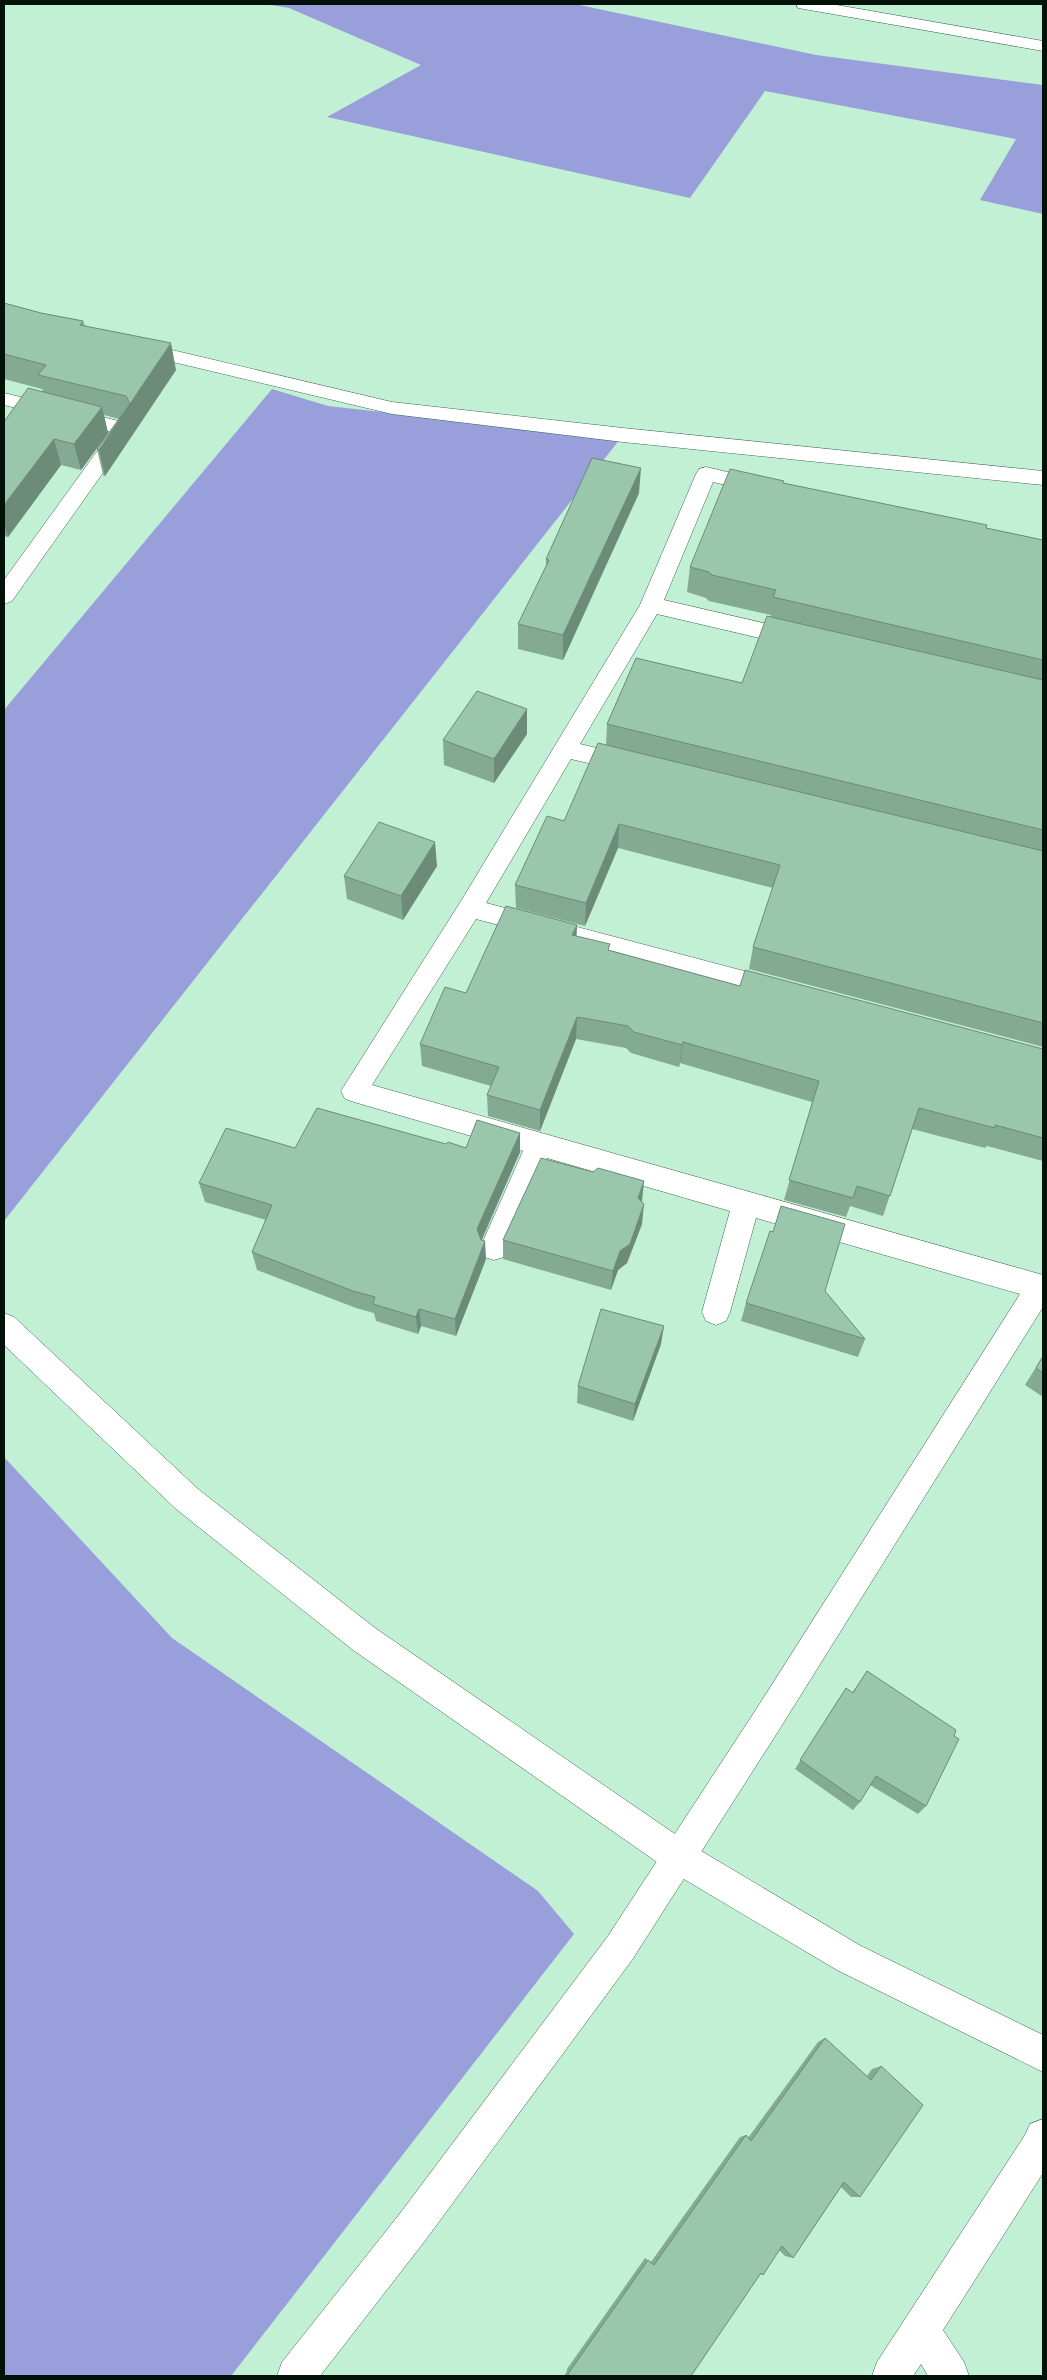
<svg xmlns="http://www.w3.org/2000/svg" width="1047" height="2380" viewBox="0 0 1047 2380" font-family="'Playfair Display',serif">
  <rect width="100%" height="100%" fill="#c2f0d5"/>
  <g fill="#989fda">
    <polygon points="265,4 575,4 816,55 1043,85 1043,214 980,200 1016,139 765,91 690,198 327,117 421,65 289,8"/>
    <polygon points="272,389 328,406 620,439 4,1221 4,710"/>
    <polygon points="4,1457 172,1638 538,1891 574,1934 231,2376 4,2376"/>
  </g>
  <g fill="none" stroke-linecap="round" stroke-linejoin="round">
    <g stroke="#3b654e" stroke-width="1">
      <g id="minor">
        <polygon points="796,4 831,4 1043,41 1043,51 804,9 798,8"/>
        <polygon points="138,342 392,402 623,428 1043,471 1043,485 623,442 392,414 131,352 128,348 131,344"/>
        <polygon points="4,393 131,424 134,429 12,601 4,604 4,580 111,432 4,405"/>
        <polygon points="706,467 770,482 774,487 770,492 763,494 713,482 664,600 798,631 806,633 809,639 806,645 798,647 657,614 580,744 638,758 642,764 638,770 630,773 571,759 486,903 778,980 787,983 791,990 787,997 778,1000 476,919 372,1085 1043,1275 1043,1307 779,1730 632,1960 424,2242 320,2376 277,2376 282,2362 398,2216 608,1936 757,1708 1020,1294 756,1218 730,1312 726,1321 716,1325 706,1321 702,1312 730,1211 547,1158 504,1257 494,1260 484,1257 480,1248 523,1151 354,1102 345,1099 341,1091 461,901 640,605 696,474 699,469"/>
        <polygon points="1043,2119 1043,2173 943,2330 964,2362 969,2376 928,2376 921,2364 913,2376 872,2376 877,2362 1025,2135 1030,2124"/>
      </g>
    </g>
    <g stroke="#3b654e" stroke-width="1">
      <polygon id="tertiary" points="4,1313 14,1317 198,1489 375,1628 691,1845 861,1946 1043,2035 1043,2072 837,1970 667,1869 353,1650 176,1509 4,1345"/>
    </g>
    <use href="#minor" fill="#fff" fill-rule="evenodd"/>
    <use href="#tertiary" fill="#fff" fill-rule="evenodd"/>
  </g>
  <g fill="#84aa94">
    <polygon points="4,303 41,313 83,321 85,326 176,370 105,476 103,475 97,449 119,419 104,415 108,433 81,470 61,465 8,537 4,536 4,422 43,392 42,389 4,379"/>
    <polygon points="784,483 986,528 1043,540 1043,1047 749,969 753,947 773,888 618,848 585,926 516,908 515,885 564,821 606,745 607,724 742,683 771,615 709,601 706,598 687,592 690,567"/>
    <polygon points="639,493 563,660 518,649 518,624 546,567 546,559"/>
    <polygon points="527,709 527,734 494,783 444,765 443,740"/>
    <polygon points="437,866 403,920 347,899 344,876"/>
    <polygon points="577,925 576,936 609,950 740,986 1043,1049 1043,1161 987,1146 985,1148 912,1129 883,1216 850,1206 846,1217 784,1200 812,1102 680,1063 679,1067 631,1053 626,1048 576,1039 540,1131 488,1116 487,1095 491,1086 422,1066 420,1044 466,993"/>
    <polygon points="446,1144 466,1148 520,1152 482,1240 486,1259 456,1336 421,1326 418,1334 376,1321 374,1313 356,1308 257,1270 252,1252 266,1220 205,1202 199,1183 295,1148"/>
    <polygon points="593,1172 641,1202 642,1224 627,1263 618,1270 611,1290 503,1259 503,1240"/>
    <polygon points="773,1232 825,1291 865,1339 858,1357 741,1321 746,1303"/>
    <polygon points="661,1344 633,1421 577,1403 578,1386"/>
    <polygon points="1043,1356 1043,1397 1025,1385"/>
    <polygon points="867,1671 954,1736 926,1806 918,1814 870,1785 860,1802 853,1810 795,1769 846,1688 852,1693"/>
    <polygon points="825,2038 867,2076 872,2069 881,2066 860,2197 851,2197 841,2187 793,2258 785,2256 779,2250 763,2275 760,2274 691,2376 564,2376 567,2371 567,2369 645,2258 651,2262 740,2137 746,2135 748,2138 818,2042"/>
  </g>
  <g fill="#6c8b78">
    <polygon points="171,343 176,370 105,476 99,450"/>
    <polygon points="102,407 108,433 81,470 74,444"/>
    <polygon points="54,439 61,465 8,537 4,524 4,505"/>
    <polygon points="641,468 639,493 563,660 563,635"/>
    <polygon points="527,709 527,734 494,783 494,759"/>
    <polygon points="619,824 618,848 585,926 586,903"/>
    <polygon points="435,842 437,866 403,920 401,896"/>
    <polygon points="577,925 576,948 572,935"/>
    <polygon points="577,1017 576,1039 540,1131 540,1110"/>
    <polygon points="683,1042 680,1063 679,1067 682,1045"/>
    <polygon points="520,1133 520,1152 478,1247 477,1229"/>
    <polygon points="644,1181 642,1201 636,1218 638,1198"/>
    <polygon points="644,1204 642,1224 627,1263 618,1270 611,1290 613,1271 620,1251"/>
    <polygon points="485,1241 486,1259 456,1336 455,1319"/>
    <polygon points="419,1309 421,1326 418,1334 416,1317"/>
    <polygon points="664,1326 661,1344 633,1421 635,1404"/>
  </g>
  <g fill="#9ac6ac" stroke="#6c8b78">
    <polygon points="4,303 41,313 83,321 80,325 171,343 99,450 97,449 130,404 126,396 38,375 46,365 4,354"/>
    <polygon points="28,388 102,407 74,444 54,439 4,505 4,422"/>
    <polygon points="592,458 641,468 563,635 518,624 549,560 546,559"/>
    <polygon points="730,469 784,481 783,483 987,525 986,528 1043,540 1043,660 773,597 776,590 712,575 709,572 690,567"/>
    <polygon points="767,616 1043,680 1043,830 607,724 636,658 742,683"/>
    <polygon points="477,691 527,709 494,759 443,740"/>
    <polygon points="598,743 1043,851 1043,1023 753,947 780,865 619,824 586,903 515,885 547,816 564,821"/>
    <polygon points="379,822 435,842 401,896 344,876"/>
    <polygon points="506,906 577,925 572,935 610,944 608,950 740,986 745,970 1043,1049 1043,1138 995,1125 995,1128 919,1108 890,1196 857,1186 853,1198 789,1180 819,1081 683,1042 682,1045 634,1032 628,1026 577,1017 540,1110 487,1095 499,1067 420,1044 445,987 466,993"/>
    <polygon points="317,1108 446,1144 448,1142 466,1148 477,1120 520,1133 477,1229 481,1240 485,1241 455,1319 419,1309 416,1317 373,1304 375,1297 353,1291 252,1252 272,1205 199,1183 226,1128 295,1148"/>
    <polygon points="541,1158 593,1172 598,1168 644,1181 638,1198 644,1204 630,1244 620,1251 613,1271 503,1240"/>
    <polygon points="781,1206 845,1224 825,1291 865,1339 746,1303 770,1231 773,1232"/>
    <polygon points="601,1309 664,1326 635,1404 578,1386"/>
    <polygon points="1043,1356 1043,1373 1036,1368"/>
    <polygon points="867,1671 956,1730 954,1736 959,1739 926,1806 876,1776 860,1802 800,1760 846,1688 853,1693"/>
    <polygon points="825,2038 871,2080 881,2066 923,2105 860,2197 844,2182 793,2258 782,2246 763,2275 761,2273 691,2376 569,2376 568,2374 648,2260 654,2265 746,2135 751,2141"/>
  </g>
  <rect width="1047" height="2380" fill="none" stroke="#031209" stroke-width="10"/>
</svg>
